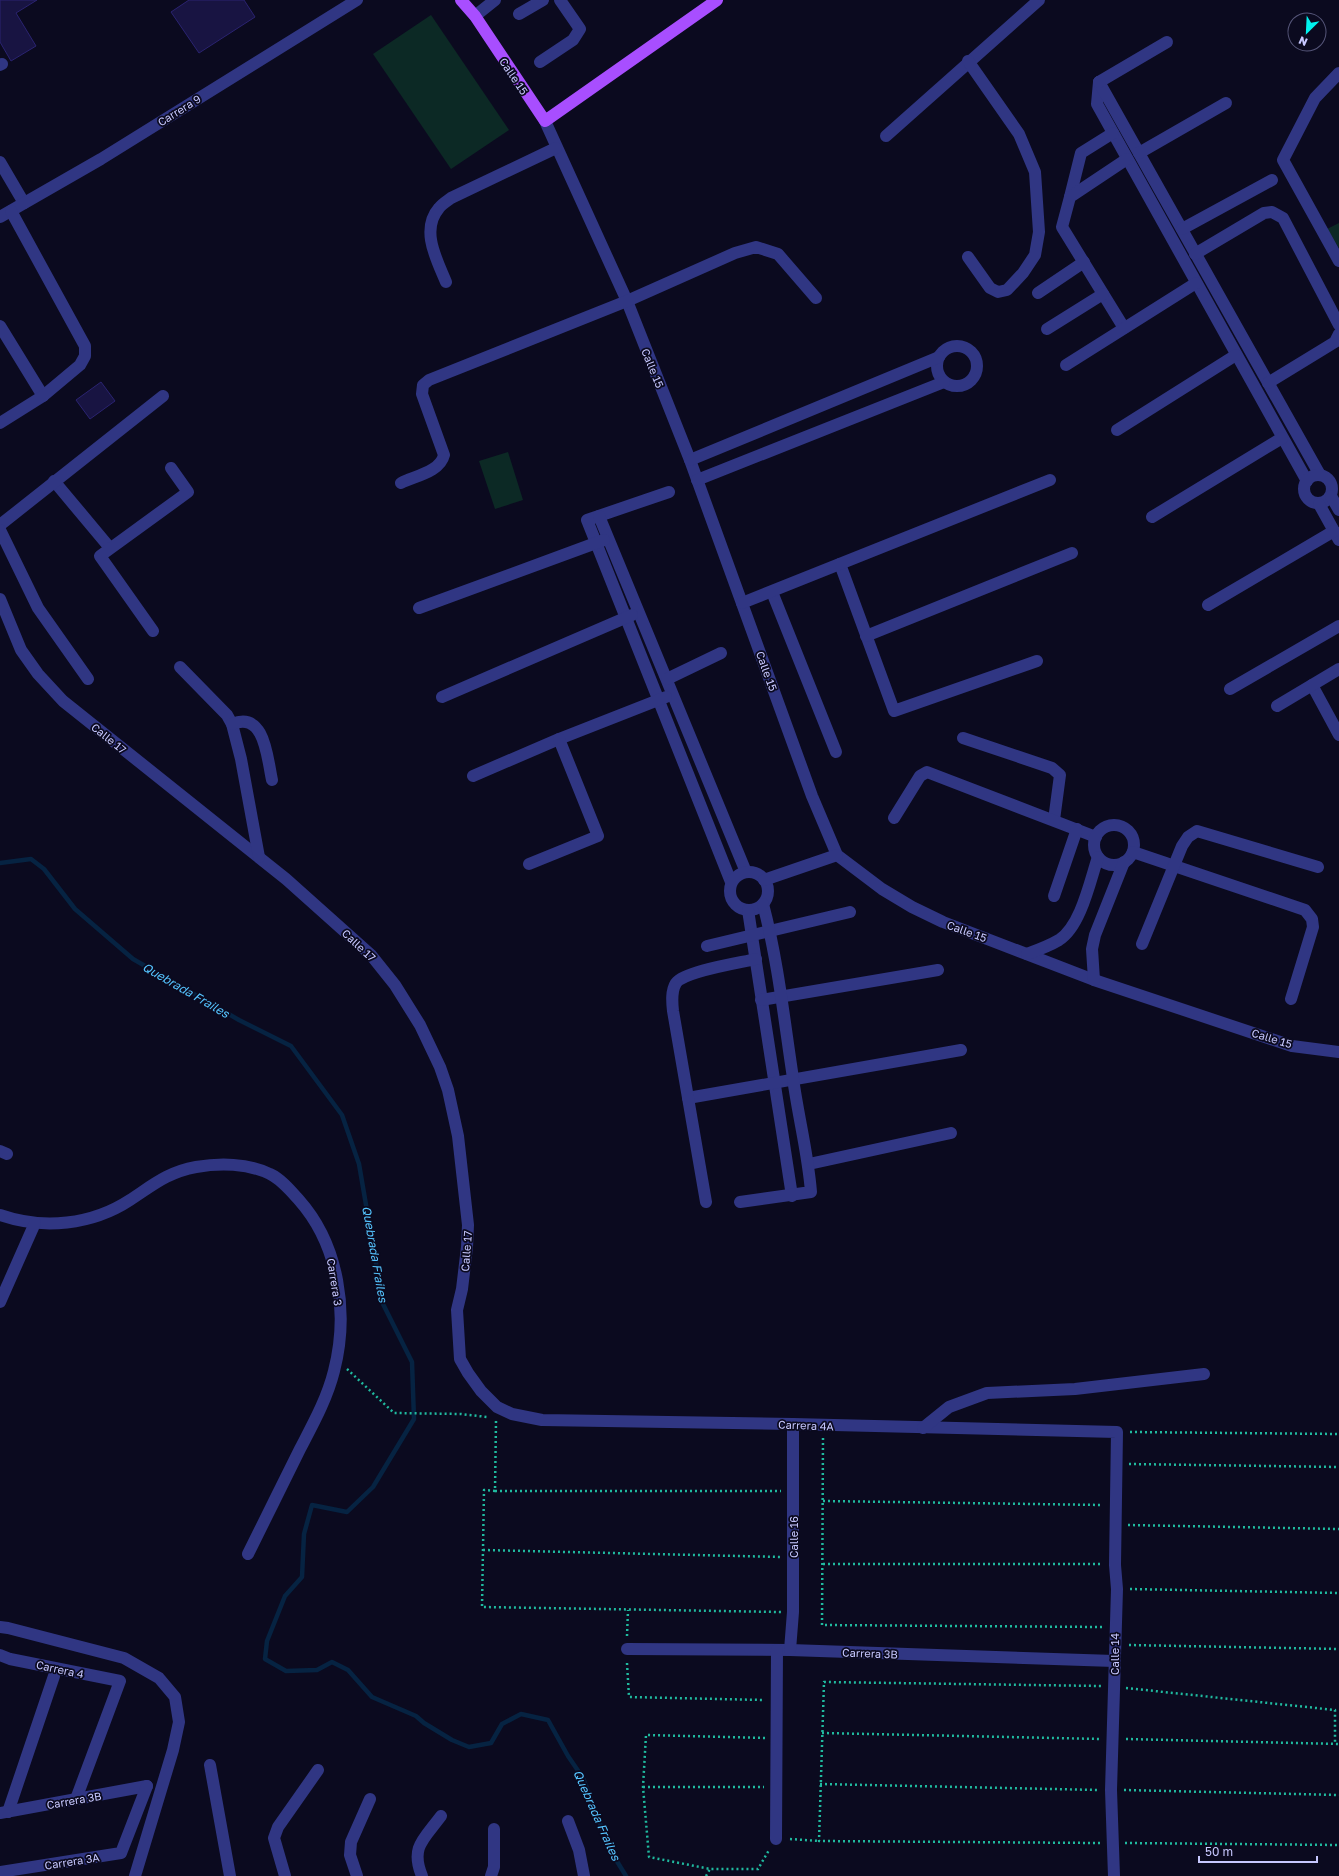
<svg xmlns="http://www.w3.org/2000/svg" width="1339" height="1876" viewBox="0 0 1339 1876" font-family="'Golos Text',sans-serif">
  <rect width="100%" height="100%" fill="#0b0a1f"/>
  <g fill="#0c2925">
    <polygon points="431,15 509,130 451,169 373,54"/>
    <polygon points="1339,223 1339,248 1327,229"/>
    <polygon points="508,452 523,500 495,509 479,461"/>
  </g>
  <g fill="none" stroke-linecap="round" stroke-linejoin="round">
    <polyline stroke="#062342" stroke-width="4.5" points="0,863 31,859 44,869 75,909 133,959 239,1020 291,1046 342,1115 359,1164 383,1304 412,1362 414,1419 373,1487 347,1512 312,1505 304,1534 302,1577 285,1596 267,1641 265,1659 286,1671 317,1670 332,1662 348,1670 372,1697 416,1716 424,1723 452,1740 469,1747 491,1743 502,1724 521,1714 548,1720 568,1756 583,1778 610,1850 626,1876"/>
  </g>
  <g fill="#181442" stroke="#2a2370">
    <polygon points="0,0 37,0 16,13 36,46 11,61 0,42"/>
    <polygon points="189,0 244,0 255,17 199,53 171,12"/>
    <polygon points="101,382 115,401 90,419 76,400"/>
  </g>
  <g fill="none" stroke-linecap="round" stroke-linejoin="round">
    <g stroke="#20ba9f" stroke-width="2.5" stroke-dasharray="2 3" stroke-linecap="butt">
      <polyline points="347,1369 394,1413 461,1414 487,1417"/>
      <polyline points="496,1421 495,1491 484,1490 482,1607 781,1612"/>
      <polyline points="1130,1432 1339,1434"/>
      <polyline points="823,1438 822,1625 1102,1627"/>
      <polyline points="1129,1464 1339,1467"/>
      <polyline points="495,1491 781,1491"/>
      <polyline points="823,1501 1102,1505"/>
      <polyline points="1128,1525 1339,1529"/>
      <polyline points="483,1550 781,1557"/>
      <polyline points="823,1564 1103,1564"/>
      <polyline points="1130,1589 1339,1593"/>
      <polyline points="627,1636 628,1610"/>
      <polyline points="1129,1645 1339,1649"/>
      <polyline points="627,1663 629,1697 763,1700"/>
      <polyline points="1126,1688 1335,1710 1335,1744"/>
      <polyline points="822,1733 1101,1739"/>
      <polyline points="765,1738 646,1735 643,1787 649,1857 710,1869 758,1869 769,1850"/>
      <polyline points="1126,1739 1339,1744"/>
      <polyline points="820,1784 1099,1790"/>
      <polyline points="643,1787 764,1787"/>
      <polyline points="1124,1790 1339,1795"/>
      <polyline points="790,1839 819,1841"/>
      <polyline points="1100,1843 819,1841 824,1682 1101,1686"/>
      <polyline points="1125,1843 1339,1845"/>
      <polyline points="706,1876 710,1869"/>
    </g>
    <g stroke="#303683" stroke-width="12">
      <polyline points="519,14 543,0"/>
      <polyline points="475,16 495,0"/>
      <polyline points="540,62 573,40 580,29 560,0"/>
      <polyline points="0,65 2,64"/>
      <polyline points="1339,73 1315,98 1283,160 1339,261"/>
      <polyline points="1099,82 1097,104 1307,481"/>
      <polyline points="1099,82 1320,475"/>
      <polyline points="1099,82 1167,42"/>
      <polyline points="545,121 627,301 690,460 812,796 837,855 882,889 912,907 943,922 1094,980 1292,1046 1339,1052"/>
      <polyline points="886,136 1039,0"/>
      <polyline points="1139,153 1226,103"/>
      <polyline points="0,162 24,203"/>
      <polyline points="1070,197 1081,153 1113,133"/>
      <polyline points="0,217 101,159 357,0"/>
      <polyline points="1182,229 1272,180"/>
      <polyline points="1195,254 1264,213 1272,212 1283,218 1339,325"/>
      <polyline points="968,257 990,288 998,292 1007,290 1023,273 1035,255 1039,232 1035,172 1019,134 968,61"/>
      <path d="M446,282C437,260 420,230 439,208C442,204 447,201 451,198L556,148"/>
      <polyline points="1038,293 1084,262"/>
      <polyline points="0,326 43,396"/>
      <polyline points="1124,328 1062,227 1070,197 1127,159"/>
      <polyline points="1047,329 1103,294"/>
      <circle cx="957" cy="366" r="20"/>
      <polyline points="1066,365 1196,283"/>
      <polyline points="1268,383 1335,342 1339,334"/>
      <polyline points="0,423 43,396 80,365 85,356 85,346 11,211"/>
      <polyline points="1117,430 1236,355"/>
      <polyline points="690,460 939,357"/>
      <circle cx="1318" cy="489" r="14"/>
      <polyline points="697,480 944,382"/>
      <polyline points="54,481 110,548"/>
      <path d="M401,483C415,476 440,472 444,455L422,394L423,385L429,380L627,301L735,253L756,247L778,254L816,298"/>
      <polyline points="669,492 587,520 731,882"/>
      <polyline points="1331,496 1339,510"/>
      <polyline points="1319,504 1339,540"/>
      <polyline points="599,516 746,872"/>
      <polyline points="1152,517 1282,438"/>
      <polyline points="0,525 163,396"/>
      <polyline points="0,530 38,608 88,679"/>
      <polyline points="840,564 894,711 1037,661"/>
      <polyline points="772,592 836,752"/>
      <polyline points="0,599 21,650 38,674 63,701 286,879 371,955 395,985 420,1025 440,1067 448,1090 458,1136 468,1225 467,1247 462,1289 457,1310 460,1359 468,1373 481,1391 497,1407 512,1414 542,1420 793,1424 1117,1432 1115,1565 1117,1589 1111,1790 1114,1876"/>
      <polyline points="742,603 1050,480"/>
      <polyline points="1208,605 1334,531"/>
      <polyline points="419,608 604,540"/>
      <polyline points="153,631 100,556 188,492 171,468"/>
      <polyline points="866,636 1072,553"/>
      <polyline points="180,667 227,715 232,724 241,759 259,857"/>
      <polyline points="667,679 721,653"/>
      <polyline points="1312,685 1339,735"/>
      <polyline points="1230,689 1339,626"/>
      <polyline points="442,697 632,615"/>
      <polyline points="1277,706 1339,669"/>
      <path d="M232,724C265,711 267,757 272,780"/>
      <polyline points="963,738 1052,768 1060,775 1054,820"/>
      <polyline points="473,776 559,739 666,697"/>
      <polyline points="894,818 920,776 927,772 1096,837"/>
      <circle cx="1114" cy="845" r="20"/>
      <polyline points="1133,852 1305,910 1312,919 1313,927 1291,999"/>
      <polyline points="529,864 598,836 559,739"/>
      <circle cx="749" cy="891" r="19"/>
      <polyline points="764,880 837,855"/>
      <polyline points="1054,896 1077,829"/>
      <polyline points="748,910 792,1196"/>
      <polyline points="1142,944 1182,846 1188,837 1197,831 1318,867"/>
      <polyline points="707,946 850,912"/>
      <path d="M1027,954C1038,950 1049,946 1059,940C1081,926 1090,881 1098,857"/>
      <polyline points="1094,980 1092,949 1095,935 1124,862"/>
      <polyline points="761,1000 938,970"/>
      <polyline points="688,1098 961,1050"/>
      <polyline points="0,1151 7,1154"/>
      <polyline points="809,1164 951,1133"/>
      <path d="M706,1202L673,1011C672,1002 671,991 676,983C685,971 739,963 756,959"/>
      <path d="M740,1202L811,1192C808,1153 798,1116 793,1078C784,1019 778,961 763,904"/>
      <path d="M0,1215C43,1230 92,1225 130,1200C153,1185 168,1172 196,1167C219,1163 248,1163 270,1174C281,1179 291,1191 299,1200C339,1245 349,1313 334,1371C327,1399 313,1424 300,1449C283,1484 265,1519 248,1554"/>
      <polyline points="0,1302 35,1223"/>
      <polyline points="923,1428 949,1407 987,1393 1075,1389 1204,1374"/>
      <polyline points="0,1627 8,1628 124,1658 159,1678 175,1697 179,1722 173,1750 135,1876"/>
      <polyline points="627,1649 790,1650 1114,1661"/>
      <polyline points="790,1650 793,1612 793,1424"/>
      <polyline points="0,1655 10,1659 120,1681 76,1799"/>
      <polyline points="210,1765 230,1876"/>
      <polyline points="8,1812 54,1676"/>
      <polyline points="0,1813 147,1786"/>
      <polyline points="568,1821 579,1850 584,1876"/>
      <polyline points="776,1839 777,1650"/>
      <polyline points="0,1872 121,1853 147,1786"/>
      <polyline points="285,1876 274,1838 278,1827 318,1770"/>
      <polyline points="357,1876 350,1855 351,1842 370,1799"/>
      <path d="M422,1876C410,1847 424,1839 441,1816"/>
      <polyline points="491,1876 494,1867 494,1829"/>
    </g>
    <polyline stroke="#a84eff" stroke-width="12" points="461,0 475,16 545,121 717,0"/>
  </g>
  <g text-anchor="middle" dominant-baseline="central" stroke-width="3.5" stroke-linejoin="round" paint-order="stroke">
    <g font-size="11" fill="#c7c8ff" stroke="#0b0a1f">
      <text transform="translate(514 76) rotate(56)">Calle 15</text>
      <text transform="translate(179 110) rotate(-32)">Carrera 9</text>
      <text transform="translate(653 368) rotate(68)">Calle 15</text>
      <text transform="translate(767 671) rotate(70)">Calle 15</text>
      <text transform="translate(109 738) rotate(39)">Calle 17</text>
      <text transform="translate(967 931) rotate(20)">Calle 15</text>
      <text transform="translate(359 945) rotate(43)">Calle 17</text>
      <text transform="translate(1272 1038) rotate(17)">Calle 15</text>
      <text transform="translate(466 1251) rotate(-86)">Calle 17</text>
      <text transform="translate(335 1282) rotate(81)">Carrera 3</text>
      <text transform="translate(806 1425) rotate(2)">Carrera 4A</text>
      <text transform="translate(793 1537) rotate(-90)">Calle 16</text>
      <text transform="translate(870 1653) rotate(2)">Carrera 3B</text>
      <text transform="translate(1114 1654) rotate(-90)">Calle 14</text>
      <text transform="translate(60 1669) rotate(12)">Carrera 4</text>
      <text transform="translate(74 1800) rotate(-10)">Carrera 3B</text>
      <text transform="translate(72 1861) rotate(-9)">Carrera 3A</text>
    </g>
    <g font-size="12" font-style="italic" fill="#55c4ff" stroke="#0b0a1f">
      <text transform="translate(186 990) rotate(30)">Quebrada Frailes</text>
      <text transform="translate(375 1254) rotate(80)">Quebrada Frailes</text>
      <text transform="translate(597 1815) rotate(66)">Quebrada Frailes</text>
    </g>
  </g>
  <g transform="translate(1307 32) rotate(204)"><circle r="19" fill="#0b0a1f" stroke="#565679"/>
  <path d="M0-3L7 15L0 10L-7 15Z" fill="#00f2ee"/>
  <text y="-6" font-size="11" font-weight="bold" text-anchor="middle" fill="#c7c8ff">N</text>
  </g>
  <path d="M1199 1856v6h118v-6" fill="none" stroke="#c7c8ff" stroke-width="2"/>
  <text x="1205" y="1856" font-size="12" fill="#c7c8ff" stroke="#0b0a1f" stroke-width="3" paint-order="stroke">50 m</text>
</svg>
